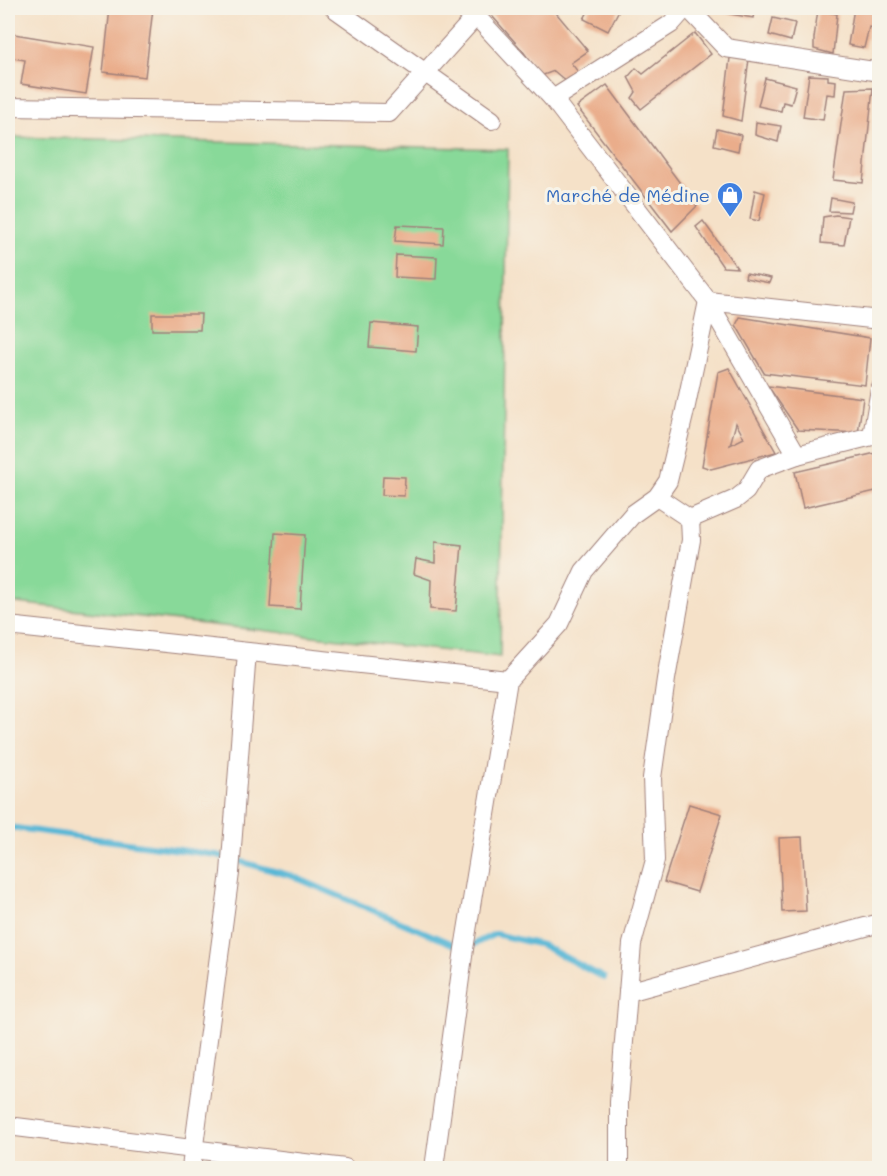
<svg xmlns="http://www.w3.org/2000/svg" width="887" height="1176" viewBox="0 0 887 1176" font-family="Mali,sans-serif">
  <rect width="100%" height="100%" fill="#f7f3e8"/>
  <filter id="ink" filterUnits="userSpaceOnUse"><feTurbulence type="fractalNoise" baseFrequency=".0167" numOctaves="2"/><feDisplacementMap in="SourceGraphic" scale="12" xChannelSelector="R" yChannelSelector="G"/><feConvolveMatrix kernelMatrix="1 2 1 2 8 2 1 2 1" color-interpolation-filters="sRGB"/></filter>
  <filter id="wash" filterUnits="userSpaceOnUse"><feTurbulence type="fractalNoise" baseFrequency=".008" numOctaves="4" result="noise"/><feDisplacementMap in="SourceGraphic" scale="24" xChannelSelector="R" yChannelSelector="G"/><feGaussianBlur stdDeviation="1.35" result="paint"/><feColorMatrix in="noise" values="0 0 0 0 0 0 0 0 0 0 0 0 0 0 0 0 0 1.4 0 .05"/><feComposite in="paint" operator="in"/></filter>
  <g filter="url(#wash)">
    <rect width="100%" height="100%" fill="#f5e1c8"/>
    <polygon fill="#88d999" stroke="#697c62" stroke-width="1.5" points="8,137 508,149 500,657 8,602"/>
    <g fill="none" stroke-linecap="round" stroke-linejoin="round">
      <polyline stroke="#58b7d6" stroke-width="6" points="8,827 217,855 292,876 464,949 495,934 542,945 604,978"/>
    </g>
    <g id="blocks">
      <g fill="#eaad8b" fill-rule="evenodd">
        <polygon points="110,8 153,8 145,77 103,72"/>
        <polygon points="485,8 552,8 588,51 571,63 579,73 567,82 554,71 538,77 534,66 522,50"/>
        <polygon points="590,8 620,8 608,31 584,19"/>
        <polygon points="708,8 755,8 753,18 708,10"/>
        <polygon points="776,8 796,8 796,13"/>
        <polygon points="854,8 880,9 880,29 869,27 864,48 848,45"/>
        <polygon points="818,10 837,14 833,54 814,49 814,38"/>
        <polygon points="773,18 795,23 791,41 769,35"/>
        <polygon points="8,33 94,47 86,94 21,84 25,60 8,57"/>
        <polygon points="695,33 711,54 641,109 632,98 636,92 628,77 636,68 643,74"/>
        <polygon points="730,58 749,59 741,121 723,116"/>
        <polygon points="809,75 828,76 828,80 836,81 835,95 827,94 823,120 803,117"/>
        <polygon points="765,78 796,86 791,104 783,102 781,111 758,106"/>
        <polygon points="607,85 697,206 672,231 577,107"/>
        <polygon points="873,88 863,183 833,180 846,89"/>
        <polygon points="756,122 781,126 778,142 755,135"/>
        <polygon points="717,129 741,135 738,151 714,145"/>
        <polygon points="755,190 765,193 759,221 750,219"/>
        <polygon points="831,198 852,202 850,212 829,211"/>
        <polygon points="836,215 849,217 844,245 821,243 823,217"/>
        <polygon points="703,221 737,268 723,267 696,227"/>
        <polygon points="397,225 444,227 443,244 395,241"/>
        <polygon points="396,255 437,257 436,279 395,277"/>
        <polygon points="746,273 771,278 769,283 745,278"/>
        <polygon points="152,314 201,314 200,330 152,330"/>
        <polygon points="740,317 870,338 865,385 764,373 736,325"/>
        <polygon points="371,323 418,327 416,351 369,347"/>
        <path d="M729,368L776,452L711,469L702,466L718,372ZM736,423L744,438L730,445Z"/>
        <polygon points="768,386 863,398 858,433 798,430"/>
        <polygon points="880,452 880,490 803,508 795,472"/>
        <polygon points="383,476 405,477 404,496 382,495"/>
        <polygon points="275,533 305,535 300,609 270,607"/>
        <polygon points="435,542 462,545 456,611 430,609 431,580 414,574 416,559 435,563"/>
        <polygon points="689,804 722,814 697,892 664,882"/>
        <polygon points="802,837 806,911 782,912 779,838"/>
      </g>
    </g>
  </g>
  <g filter="url(#ink)">
    <use href="#blocks" fill-opacity="0" stroke="#a0807a" stroke-width="1.5"/>
    <g fill="none" stroke-linecap="round" stroke-linejoin="round">
      <g stroke="#a0807a" stroke-width="20">
        <g id="minor">
          <polyline points="334,8 492,120"/>
          <polyline points="465,8 476,16 553,99 708,301 797,455"/>
          <polyline points="688,8 726,48 880,72"/>
          <polyline points="553,99 671,24 685,8"/>
          <polyline points="8,107 389,113 476,16"/>
          <polyline points="872,436 880,389"/>
          <polyline points="690,519 736,499 746,491 759,469 797,455 880,434"/>
          <polyline points="8,626 508,680"/>
          <polyline points="628,992 880,923"/>
          <polyline points="8,1126 345,1168"/>
          <polyline points="191,1168 230,873 247,652"/>
          <polyline points="434,1168 464,949 508,680 559,624 584,571 633,514 657,497 668,481 684,415 708,301 880,320"/>
          <polyline points="619,1168 619,1102 632,944 655,860 652,778 666,679 691,540 690,519 657,497"/>
        </g>
      </g>
      <use href="#minor" stroke="#fff" stroke-width="18"/>
    </g>
  </g>
  <defs>
    <g id="shop-pin" transform="scale(1.35)"><path d="M0 17L-7.5 6A9.5 9.5 0 1 1 7.5 6Z" fill="#3f7fe0" stroke="#f7f3e8"/><path d="M-5-2.5h2.3a2.7 3.5 0 0 1 5.4 0H5L5.5 6h-11ZM-1.5-2.5h3a1.5 2.3 0 0 0-3 0Z" fill="#fff"/></g>
  </defs>
  <g fill-rule="evenodd">
    <use href="#shop-pin" x="730" y="195"/>
  </g>
  <g text-anchor="middle" dominant-baseline="central" stroke-width="6" stroke-linejoin="round" paint-order="stroke">
    <g font-size="18" fill="#366cbe" stroke="#f7f3e8" text-anchor="end">
      <text x="710" y="195">Marché de Médine</text>
    </g>
  </g>
  <rect width="887" height="1176" fill="none" stroke="#f7f3e8" stroke-width="30"/>
</svg>
